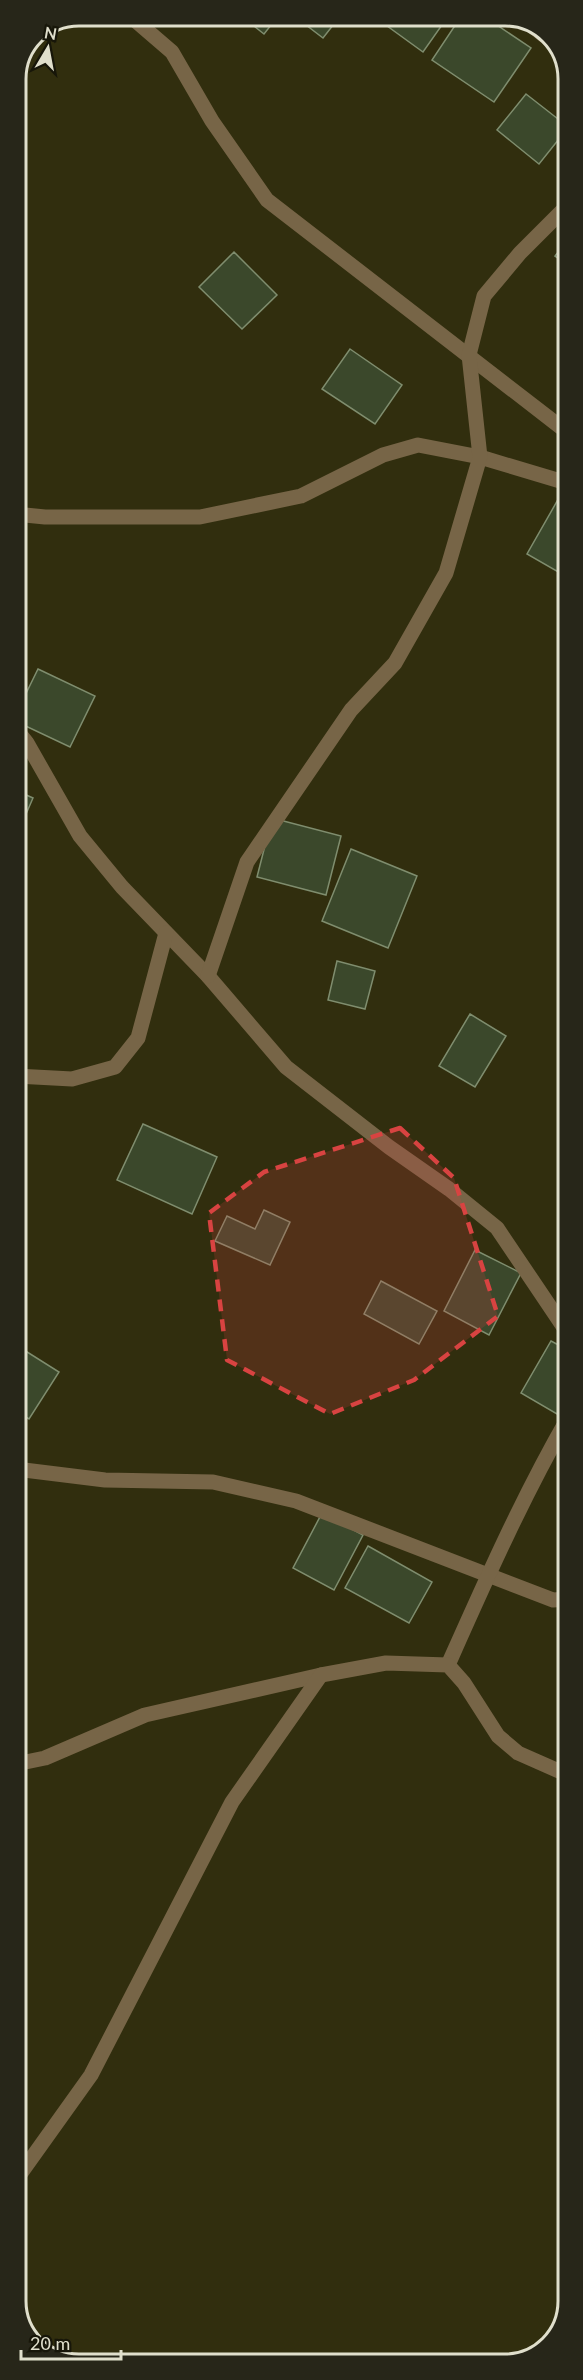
<svg xmlns="http://www.w3.org/2000/svg" width="583" height="2380" viewBox="0 0 583 2380" font-family="Lato,sans-serif">
  <rect width="100%" height="100%" fill="#312e0e"/>
  <g fill="#3b482b" stroke="#7f8d6e" stroke-width="1.5">
    <polygon points="240,15 279,15 264,34"/>
    <polygon points="293,15 341,15 323,38"/>
    <polygon points="372,15 449,15 423,52"/>
    <polygon points="462,15 482,15 531,48 494,102 432,60"/>
    <polygon points="526,94 567,126 567,129 539,164 497,130"/>
    <polygon points="567,241 567,265 555,256"/>
    <polygon points="234,252 277,295 242,329 199,287"/>
    <polygon points="350,349 402,385 375,424 322,389"/>
    <polygon points="564,489 567,490 567,577 527,554"/>
    <polygon points="38,669 95,696 70,747 15,721 15,716"/>
    <polygon points="15,790 33,798 23,821 15,817"/>
    <polygon points="272,818 341,836 326,895 257,877"/>
    <polygon points="351,849 417,876 388,948 322,921"/>
    <polygon points="337,961 375,971 365,1009 328,1000"/>
    <polygon points="470,1014 506,1036 475,1087 439,1066"/>
    <polygon points="143,1124 217,1157 192,1214 117,1180"/>
    <polygon points="264,1210 290,1222 270,1265 215,1241 227,1216 255,1229"/>
    <polygon points="475,1250 521,1273 489,1335 444,1311"/>
    <polygon points="381,1281 437,1311 419,1344 364,1314"/>
    <polygon points="551,1341 568,1350 568,1395 557,1414 521,1393"/>
    <polygon points="16,1345 59,1372 29,1419 16,1411"/>
    <polygon points="322,1513 363,1535 334,1590 293,1568"/>
    <polygon points="368,1546 432,1582 409,1623 345,1588"/>
  </g>
  <g fill="none" stroke-linecap="round" stroke-linejoin="round">
    <g stroke="#776547" stroke-width="15">
      <polyline points="129,15 172,52 212,121 267,200 567,432"/>
      <polyline points="531,25 554,43"/>
      <polyline points="15,514 45,517 200,517 301,496 383,455 418,445 480,457 567,483"/>
      <polyline points="15,728 27,743 80,836 122,887 208,976 286,1067 389,1147 449,1189 497,1228 567,1332"/>
      <polyline points="208,976 247,862 351,710 395,663 446,573 480,457 469,355 484,296 520,253 567,206"/>
      <polyline points="16,1076 72,1079 115,1067 138,1038 166,933"/>
      <polyline points="16,1469 105,1480 213,1482 296,1501 553,1600 568,1599"/>
      <path d="M448,1665C485,1582 522,1498 568,1418"/>
      <polyline points="16,1764 45,1758 145,1715 321,1675"/>
      <polyline points="16,2180 91,2075 232,1802 321,1675 386,1663 448,1665 464,1683 498,1736 518,1753 568,1775"/>
    </g>
  </g>
  <path fill="#d84341" fill-opacity="0.2" stroke="#d84341" stroke-width="4.5" stroke-dasharray="12 8" stroke-linejoin="round" d="M400,1128L454,1178L498,1316L414,1380L330,1414L227,1360L209,1213L264,1172Z"/>
  <path d="M0 0H583V2380H0ZM79 26H505A53 53 0 0 1 558 79V2301A53 53 0 0 1 505 2354H79A53 53 0 0 1 26 2301V79A53 53 0 0 1 79 26Z" fill="#272619" fill-rule="evenodd"/>
  <path fill="none" stroke="#e0dfcc" stroke-width="3" d="M79 26H505A53 53 0 0 1 558 79V2301A53 53 0 0 1 505 2354H79A53 53 0 0 1 26 2301V79A53 53 0 0 1 79 26Z"/>
  <g transform="translate(48 48) rotate(10)" stroke="#171609" stroke-width="4.5" paint-order="stroke">
  <path d="M0-4.5L10 22L0 15L-10 22Z" fill="#e0dfcc"/>
  <text y="-9" font-size="16" font-weight="bold" text-anchor="middle" fill="#e0dfcc">N</text>
  </g>
  <path d="M21 2350v9h100v-9" fill="none" stroke="#e0dfcc" stroke-width="3"/>
  <text x="30" y="2350" font-size="18" fill="#e0dfcc" stroke="#171609" stroke-width="4.5" paint-order="stroke">20 m</text>
</svg>
